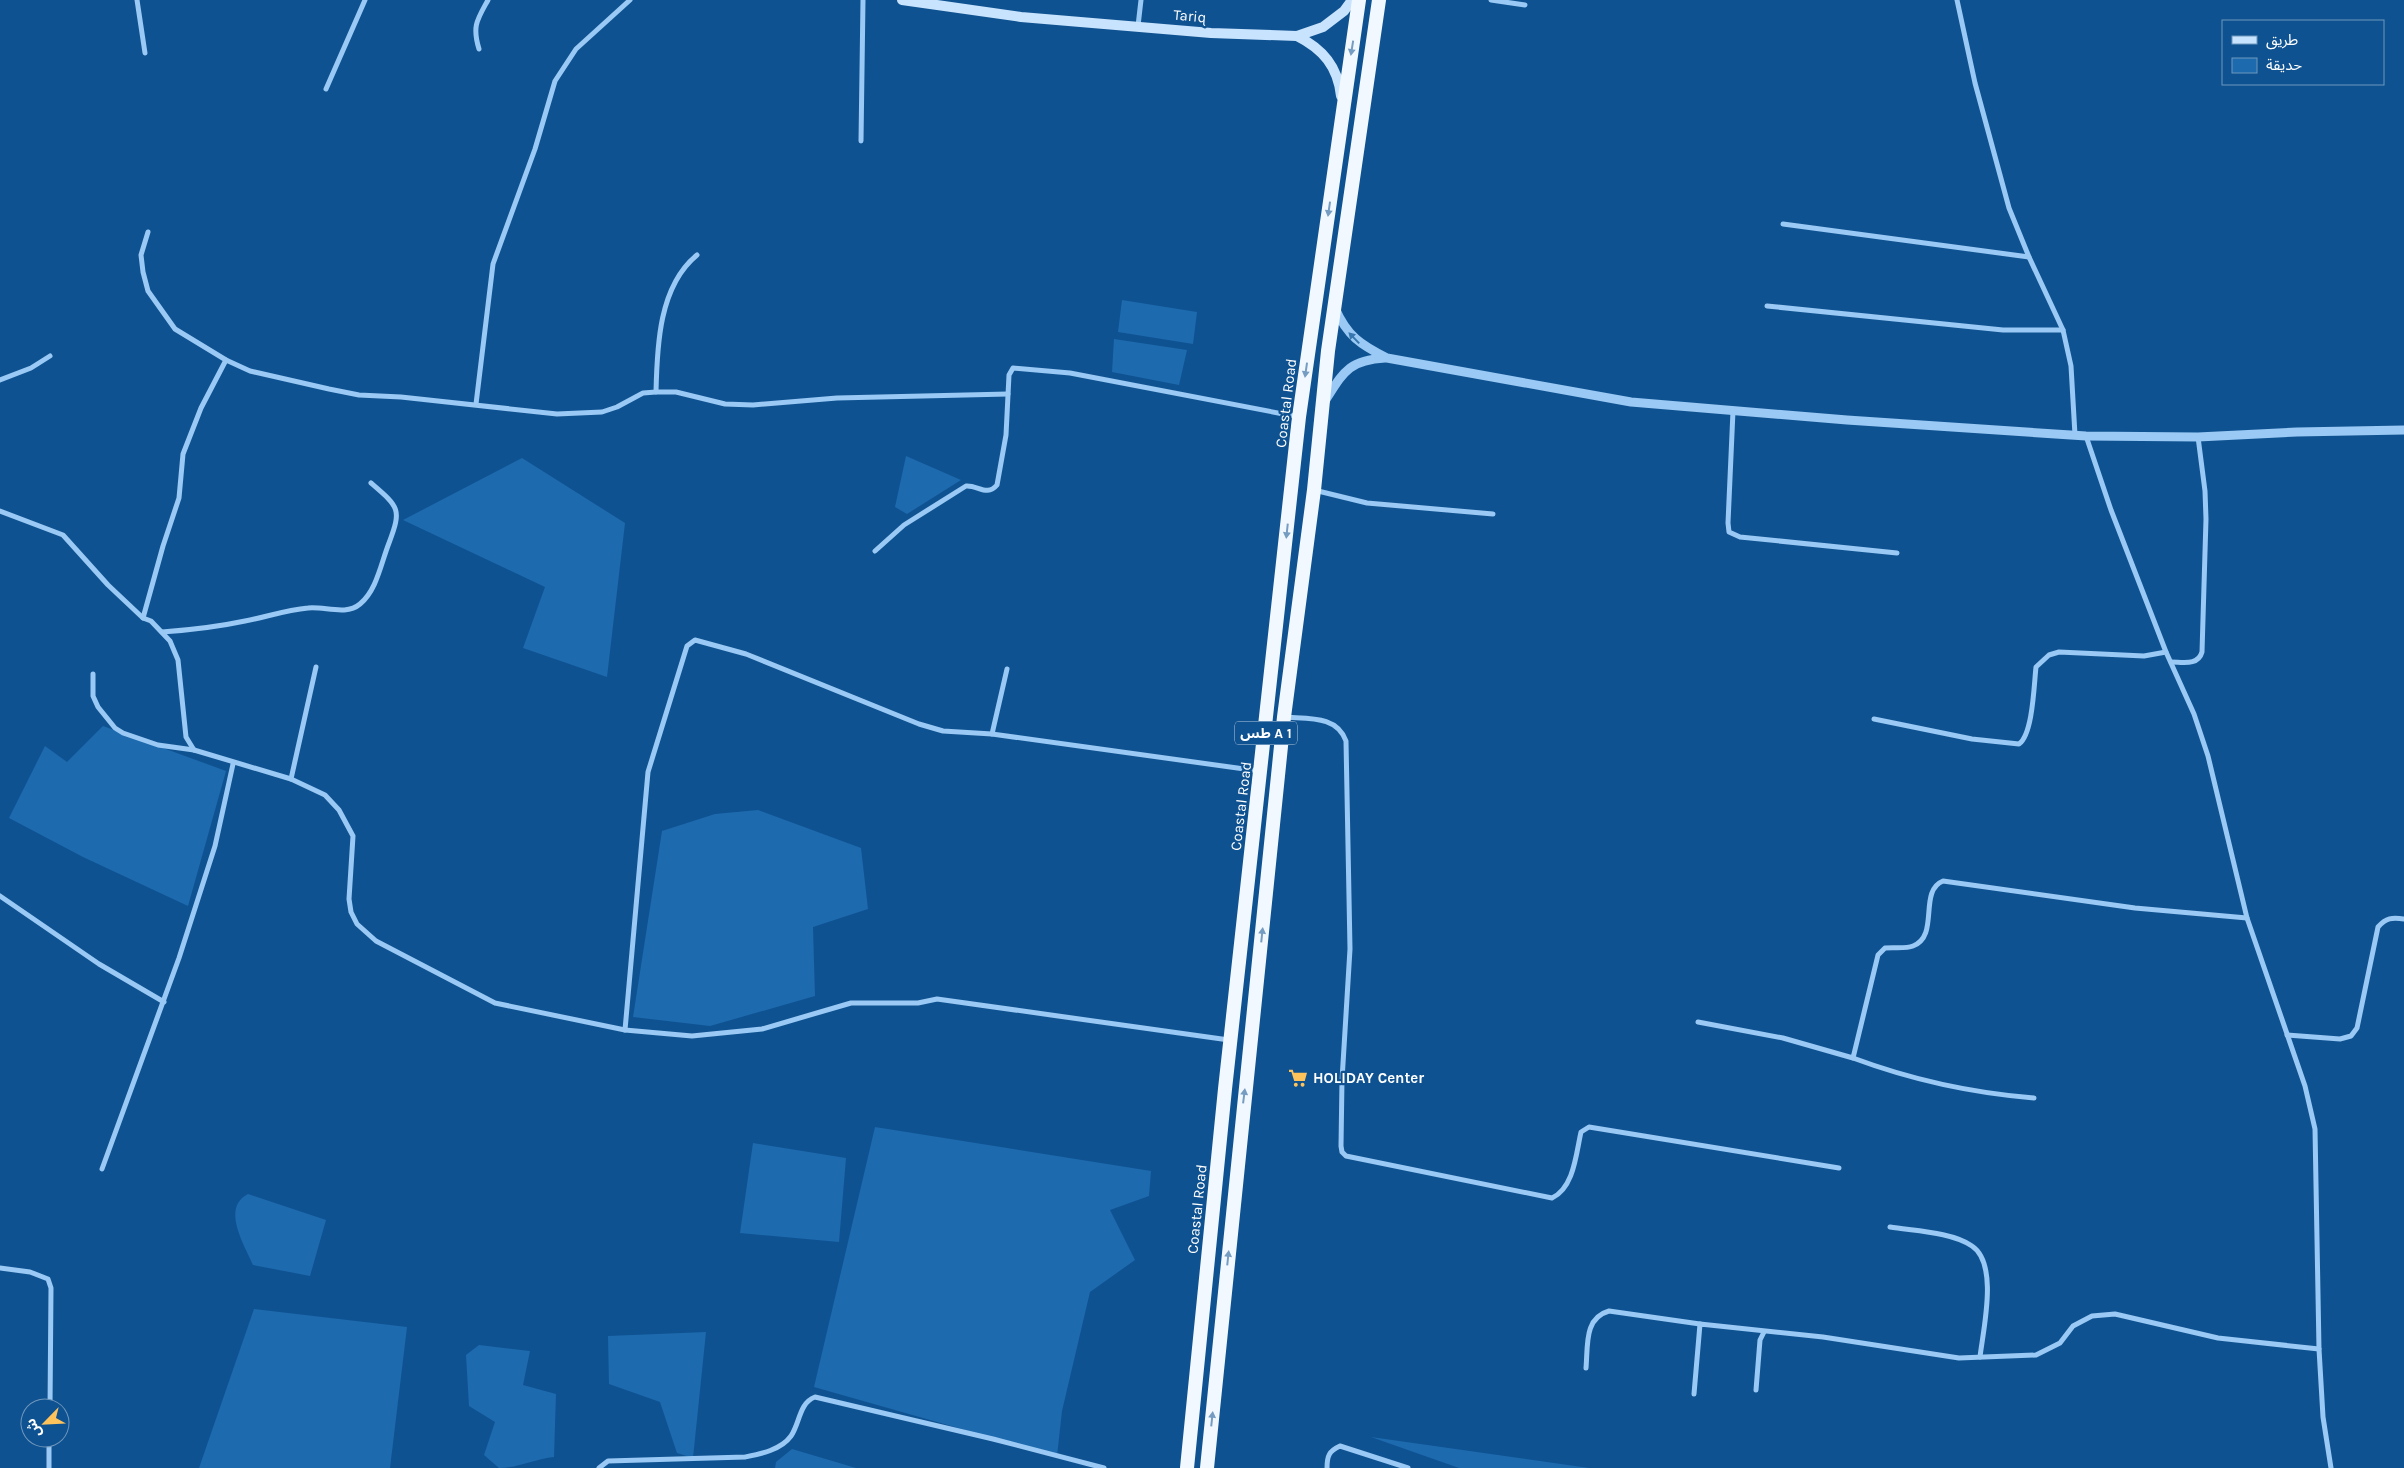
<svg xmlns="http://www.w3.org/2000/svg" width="2404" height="1468" viewBox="0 0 2404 1468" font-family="Karla,'Noto Sans Arabic',sans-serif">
  <rect width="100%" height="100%" fill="#0f5291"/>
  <g fill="#1d6aae">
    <polygon points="1122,300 1197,312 1193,344 1118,332"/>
    <polygon points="1114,339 1187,350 1179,385 1112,372"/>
    <polygon points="906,456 961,480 907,514 895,507"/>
    <polygon points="522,458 625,523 607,677 523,648 545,587 403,520"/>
    <polygon points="103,726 226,771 188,906 83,857 9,818 45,746 67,762"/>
    <polygon points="758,810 861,848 868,909 813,927 815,996 710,1026 633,1017 662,831 715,814"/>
    <polygon points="875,1127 1151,1171 1149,1196 1110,1210 1135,1260 1090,1292 1062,1411 1057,1456 814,1387"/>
    <polygon points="753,1143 846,1158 839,1242 740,1233"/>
    <path d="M248,1194L326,1220L310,1276L253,1265C244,1244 221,1208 248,1194Z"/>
    <polygon points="254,1309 407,1327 390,1468 199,1468"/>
    <polygon points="706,1332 693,1458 677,1453 660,1402 609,1384 608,1336"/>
    <path d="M479,1345L530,1351L523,1385L556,1394L554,1457C535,1459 518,1468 499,1468L484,1455L495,1422L469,1406L466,1355Z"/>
    <polygon points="1371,1437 1589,1468 1459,1468"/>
    <polygon points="792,1449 856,1468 775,1468 776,1462"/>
  </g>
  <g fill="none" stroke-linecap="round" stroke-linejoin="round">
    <g stroke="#99c9f4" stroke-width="5">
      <polyline points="137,0 145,53"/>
      <polyline points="1491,0 1525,5"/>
      <polyline points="1957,0 1975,83 2009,208 2029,257 2063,330 2071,366 2075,435"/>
      <polyline points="1138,26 1141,0"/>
      <path d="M479,49C472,26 477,20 488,0"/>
      <polyline points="326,89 365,0"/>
      <polyline points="861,141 863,0"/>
      <polyline points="1783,224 2029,257"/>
      <polyline points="148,232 141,255 143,272 148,291 175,329 226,360 250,371 329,389 359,395 401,397 557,414 602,412 617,407 643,393 656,392 676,392 725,404 753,405 837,398 1008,394"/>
      <polyline points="1767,306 2003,330 2063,330"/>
      <polyline points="0,380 31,368 50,356"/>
      <path d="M656,392C657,346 659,286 697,255"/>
      <polyline points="476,404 493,264 535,149 555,81 576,49 630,0"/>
      <polyline points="1733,411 1728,523 1729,532 1740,537 1897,553"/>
      <polyline points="2086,436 2111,510 2166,652 2194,714 2208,756 2247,918 2305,1086 2315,1129 2319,1349 2323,1417 2331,1468"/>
      <polyline points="1314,490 1367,503 1493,514"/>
      <polyline points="0,511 63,535 108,585 143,618 151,621 170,641 178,660 186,737 194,750"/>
      <path d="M875,551L904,525L966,486C978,485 987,497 997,485L1006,435L1009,375L1013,368L1070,373L1299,417"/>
      <polyline points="143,618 163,546 179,498 183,454 201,408 226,360"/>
      <path d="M162,632C190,630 217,627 245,621C266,617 286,610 308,608C324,606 346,616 360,604C377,590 381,563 389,543C402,509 399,507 371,483"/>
      <path d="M2171,662C2183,662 2198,666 2202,652L2206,519L2205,491L2198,437"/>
      <polyline points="93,674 93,696 98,707 115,728 123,733 158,745 194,750 291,779 325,795 339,810 353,836 349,899 351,912 357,924 376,941 495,1003 625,1030 692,1036 762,1029 851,1003 918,1003 937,999 1229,1040"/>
      <path d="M1284,717C1308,719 1337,715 1346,741L1350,949L1342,1080L1341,1146L1342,1152L1346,1156L1552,1198C1574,1188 1576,1154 1581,1132L1589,1127L1839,1168"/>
      <path d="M1874,719L1972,739L2019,744C2033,734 2034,684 2036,667L2049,655L2059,652L2144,656L2166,652"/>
      <polyline points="992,734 1007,669"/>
      <polyline points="291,779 316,667"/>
      <polyline points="0,896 99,964 164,1002"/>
      <path d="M1698,1022L1783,1038L1853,1058L1878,955L1885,948C1893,947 1906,949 1913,946C1940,936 1918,891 1943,881L2135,908L2247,918"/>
      <polyline points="625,1030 648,772 687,646 695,640 746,654 919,724 943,731 992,734 1259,771"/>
      <path d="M2287,1035L2340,1039L2351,1036L2357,1028L2378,927C2386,918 2392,917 2404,919"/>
      <path d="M1853,1058C1912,1080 1972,1093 2034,1098"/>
      <polyline points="102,1169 179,958 215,846 233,764"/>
      <path d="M1890,1227C1914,1231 1952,1232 1972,1246C1999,1264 1983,1330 1980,1357"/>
      <polyline points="0,1268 30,1272 48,1279 51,1288 50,1408"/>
      <path d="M1586,1368C1588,1345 1584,1318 1609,1311L1700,1324"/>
      <polyline points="1756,1390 1760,1340 1764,1332"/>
      <polyline points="1694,1394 1700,1324 1823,1337 1959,1358 2036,1355 2060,1343 2073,1326 2092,1316 2115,1314 2218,1338 2319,1349"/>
      <polyline points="49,1468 49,1438"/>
      <path d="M599,1468L608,1461L745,1457C760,1454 781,1450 791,1436C800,1423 799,1403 815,1397L993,1439L1104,1468"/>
      <path d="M1327,1468C1327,1456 1329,1451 1340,1446L1408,1468"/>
    </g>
    <g stroke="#99c9f4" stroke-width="9">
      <path d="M1335,308C1347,336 1361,345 1387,358L1631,402L1847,420L2086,436L2198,437L2297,432L2404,430"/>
      <path d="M1325,401C1343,373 1348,360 1385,358"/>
    </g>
    <g stroke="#c8e3fd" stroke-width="10">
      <polyline points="902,0 1021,17 1211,33 1297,36 1323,27 1344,11 1352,0"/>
      <path d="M1297,36C1323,49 1338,67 1341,96"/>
    </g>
    <g stroke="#f2f8ff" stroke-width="14">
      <polyline points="1187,1468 1225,1089 1299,417 1359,0"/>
      <polyline points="1207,1468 1284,717 1314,490 1328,351 1379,0"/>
    </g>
  </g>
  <defs><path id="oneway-solid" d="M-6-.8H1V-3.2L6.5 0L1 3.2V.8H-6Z" transform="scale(1.25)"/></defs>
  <g fill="#759dc2">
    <use href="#oneway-solid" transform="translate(1352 48) rotate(99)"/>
    <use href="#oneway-solid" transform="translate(1329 209) rotate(98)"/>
    <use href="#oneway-solid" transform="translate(1306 370) rotate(98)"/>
    <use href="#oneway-solid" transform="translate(1287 531) rotate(96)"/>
    <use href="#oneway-solid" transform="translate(1262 935) rotate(-84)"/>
    <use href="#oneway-solid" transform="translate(1244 1096) rotate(-83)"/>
    <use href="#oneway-solid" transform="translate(1228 1258) rotate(-84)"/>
    <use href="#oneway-solid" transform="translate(1212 1419) rotate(-84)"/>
  </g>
  <use fill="#3876af" href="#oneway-solid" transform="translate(1354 338) rotate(-134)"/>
  <defs>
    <g id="supermarket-bare" transform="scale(1.5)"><path d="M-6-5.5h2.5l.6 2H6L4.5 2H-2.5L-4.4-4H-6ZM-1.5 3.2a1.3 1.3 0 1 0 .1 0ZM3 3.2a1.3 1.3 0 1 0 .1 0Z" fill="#ffc35b" stroke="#0f5291" stroke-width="2.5" paint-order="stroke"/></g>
  </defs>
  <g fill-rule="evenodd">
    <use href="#supermarket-bare" x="1298" y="1078"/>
  </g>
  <g text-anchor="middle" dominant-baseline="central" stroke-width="4.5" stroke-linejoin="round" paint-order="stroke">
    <rect fill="#0f5291" stroke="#b7cbde" stroke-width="1" x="1235" y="721.5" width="62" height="23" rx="4"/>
    <g font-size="14" font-weight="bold" fill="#fff">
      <text x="1266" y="733">طس A 1</text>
    </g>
    <g font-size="15" fill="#fff" stroke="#0f5291">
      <text transform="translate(1190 16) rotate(5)">Tariq</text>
      <text transform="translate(1286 403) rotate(-83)">Coastal Road</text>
      <text transform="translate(1241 806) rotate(-83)">Coastal Road</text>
      <text transform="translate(1197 1209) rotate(-84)">Coastal Road</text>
    </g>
    <g font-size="15" font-weight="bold" fill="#fff" stroke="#0f5291" text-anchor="start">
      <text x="1313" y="1078">HOLIDAY Center</text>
    </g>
  </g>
  <rect x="2222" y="20" width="162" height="65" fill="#0f5291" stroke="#6f97bd"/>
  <rect x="2232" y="36" width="25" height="8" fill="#c8e3fd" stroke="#6f97bd"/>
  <text x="2266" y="45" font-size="15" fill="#ffffff">طريق</text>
  <rect x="2232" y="58" width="25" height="15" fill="#1d6aae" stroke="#6f97bd"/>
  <text x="2266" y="70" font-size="15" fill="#ffffff">حديقة</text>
  <g transform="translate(45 1423) rotate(246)"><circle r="24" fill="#0f5291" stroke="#6f97bd"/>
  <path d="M0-4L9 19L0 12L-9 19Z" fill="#ffc35b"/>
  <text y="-8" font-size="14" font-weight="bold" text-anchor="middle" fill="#ffffff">ش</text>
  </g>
</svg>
